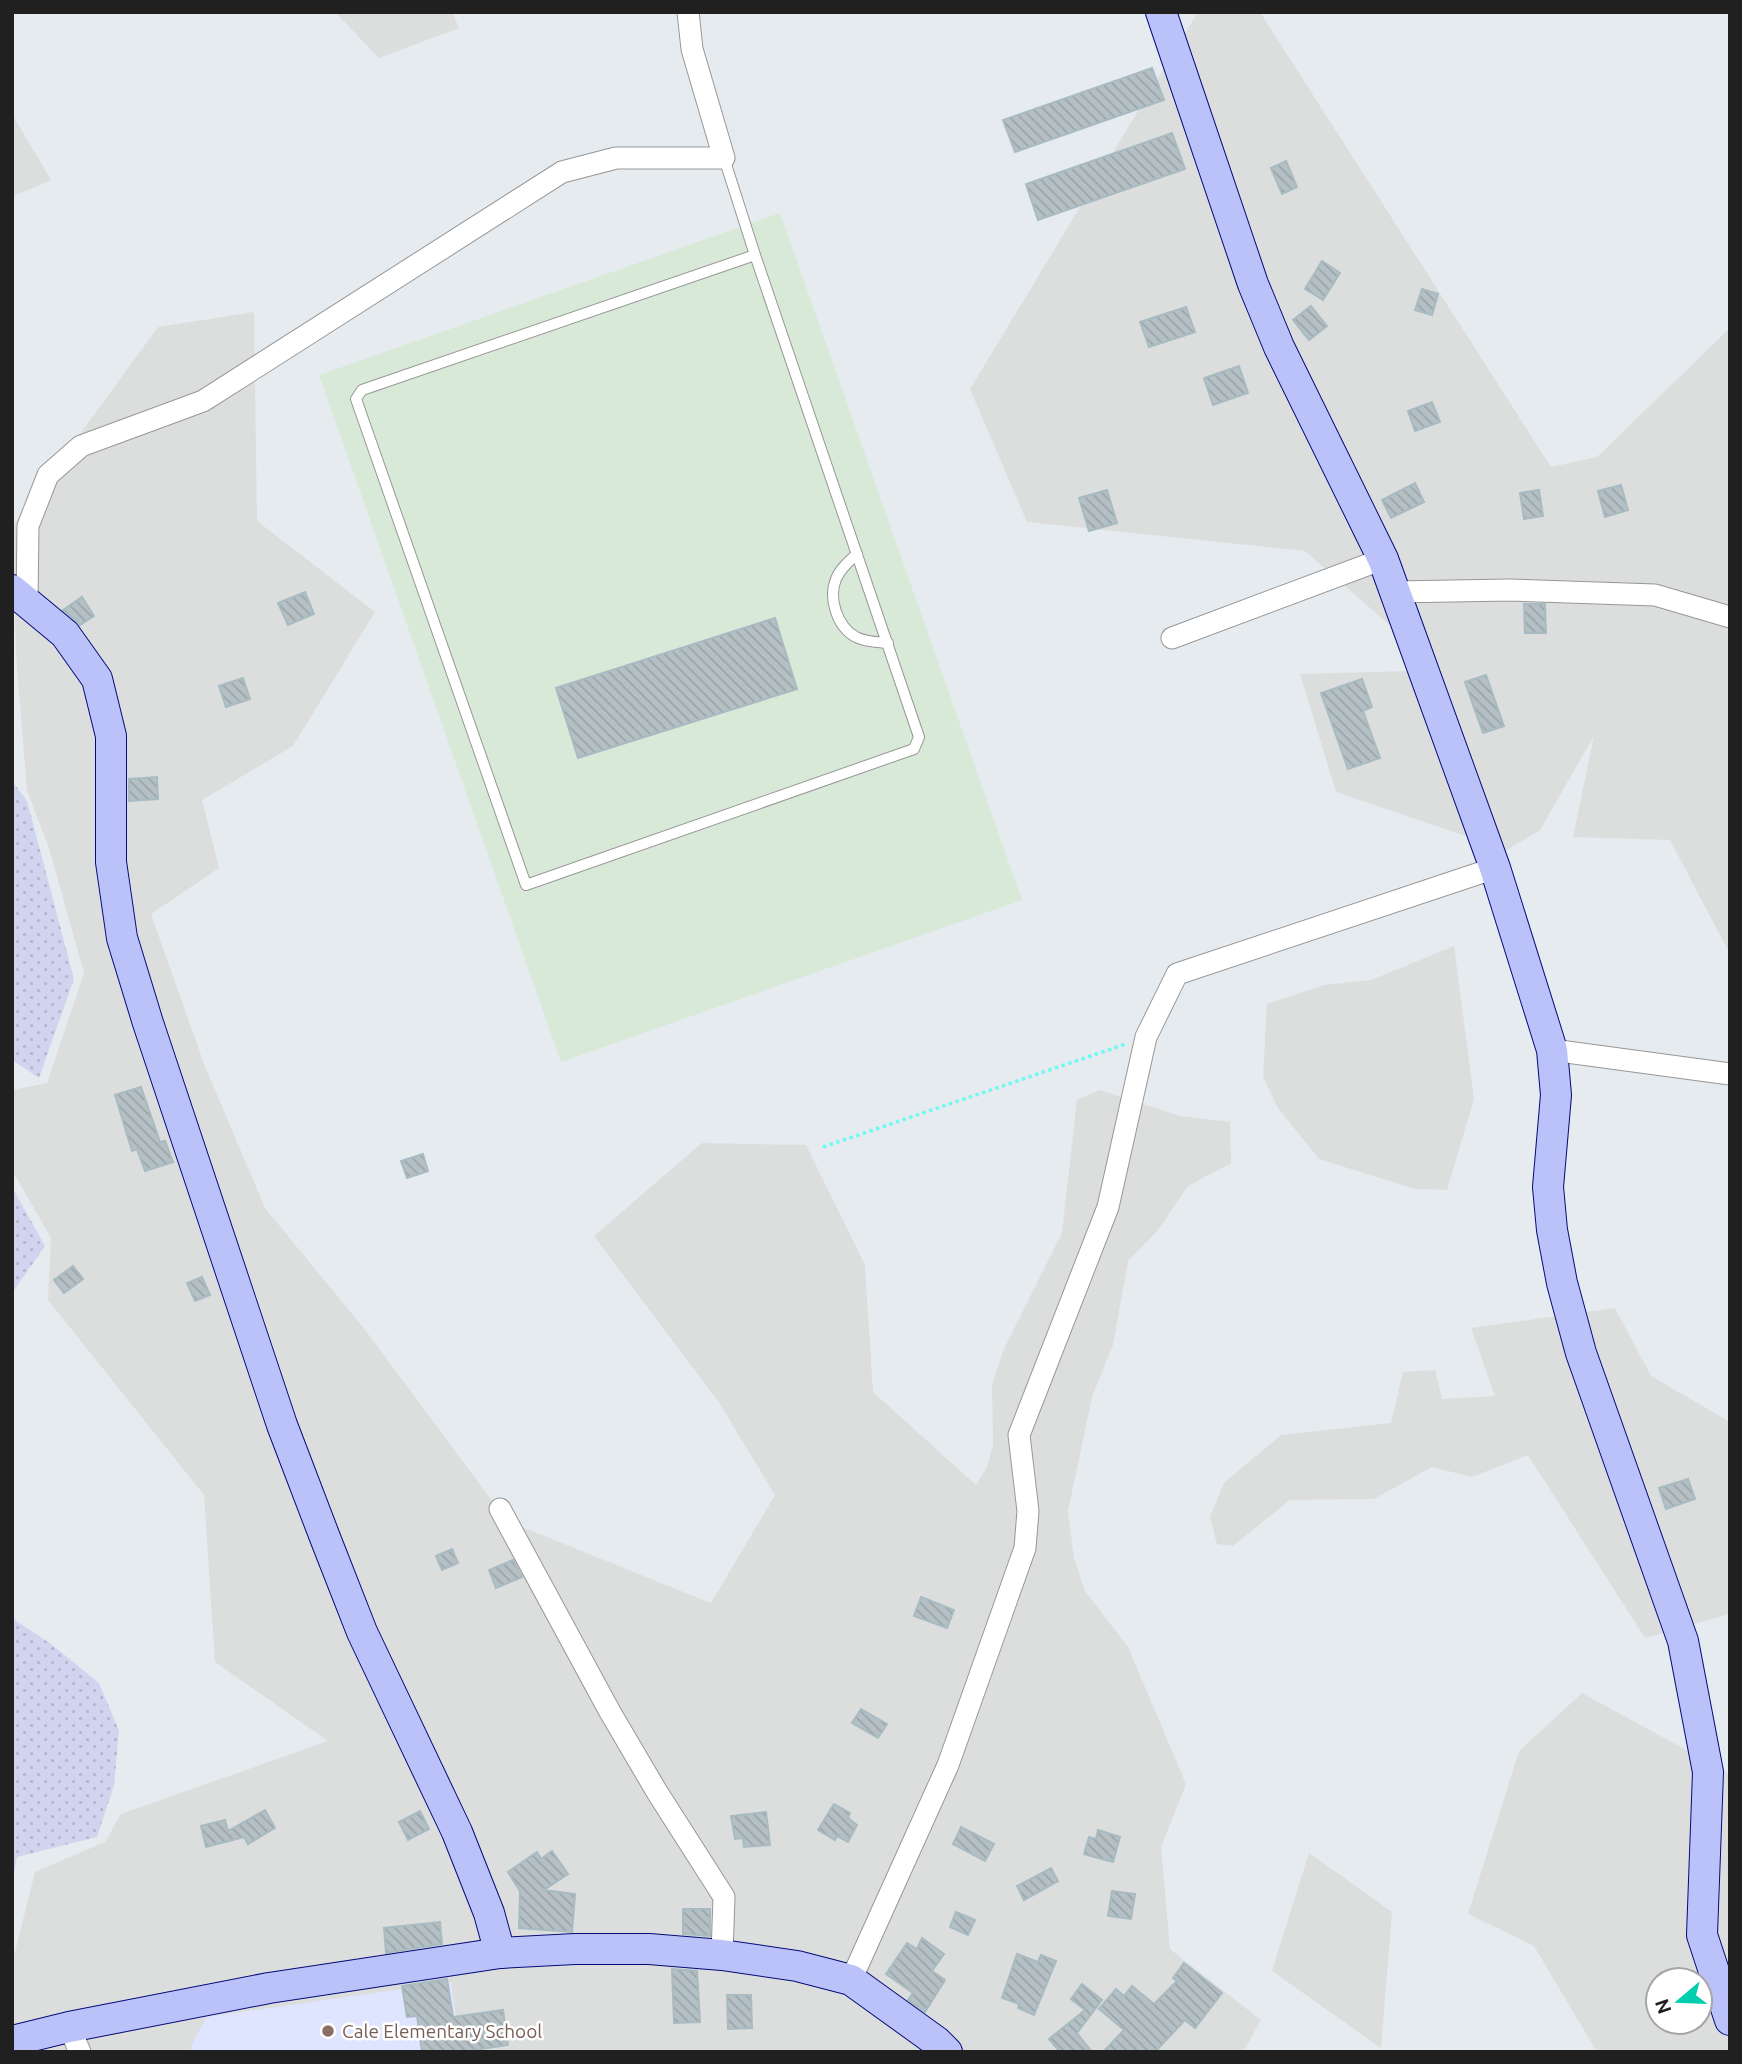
<svg xmlns="http://www.w3.org/2000/svg" width="1742" height="2064" viewBox="0 0 1742 2064" font-family="Ubuntu,sans-serif">
  <defs>
    <pattern id="farmland-dots" width="8" height="8" patternUnits="userSpaceOnUse" patternTransform="scale(1.75)"><rect width="8" height="8" fill="#d1d4ef"/><path d="M2 2h.1M6 6h.1" fill="none" stroke="#b3b6cd" stroke-width="1.8" stroke-linecap="round"/></pattern>
    <pattern id="building-back-hatch" width="6" height="6" patternUnits="userSpaceOnUse" patternTransform="scale(1.75)"><rect width="6" height="6" fill="#b5c0c5"/><path d="M-1 5l2 2M0 0l6 6M5-1l2 2" fill="none" stroke="#9ba5a9"/></pattern>
  </defs>
  <rect width="100%" height="100%" fill="#e6ebf0"/>
  <g fill="#dcdedd" fill-rule="evenodd">
    <polygon points="335,12 452,12 459,28 379,58"/>
    <polygon points="1198,12 1260,12 1551,467 1597,457 1730,328 1730,954 1670,840 1573,837 1594,736 1540,830 1507,850 1336,792 1300,674 1441,670 1305,551 1027,522 970,389"/>
    <polygon points="12,114 51,180 12,197"/>
    <polygon points="254,312 257,521 375,612 293,746 202,800 219,868 151,914 204,1064 265,1208 366,1331 507,1521 711,1603 775,1495 718,1401 594,1236 702,1143 806,1145 865,1265 873,1392 976,1485 987,1467 993,1445 992,1385 1003,1351 1062,1233 1077,1100 1100,1090 1180,1116 1230,1122 1231,1163 1188,1186 1158,1230 1128,1261 1113,1345 1092,1397 1068,1511 1074,1558 1085,1591 1128,1647 1186,1784 1161,1847 1170,1949 1261,2020 1243,2052 12,2052 12,1964 35,1872 105,1842 121,1814 328,1741 215,1662 204,1495 48,1300 51,1238 12,1170 12,1090 47,1083 84,973 49,848 27,791 16,654 13,526 158,327"/>
    <polygon points="1454,946 1474,1099 1447,1190 1415,1189 1319,1159 1278,1108 1263,1077 1267,1004 1324,985 1371,980"/>
    <polygon points="1615,1308 1651,1376 1730,1422 1730,1614 1645,1638 1528,1455 1472,1477 1432,1467 1374,1499 1290,1500 1233,1546 1217,1544 1210,1517 1224,1483 1281,1435 1391,1423 1403,1372 1435,1370 1442,1399 1495,1396 1471,1328"/>
    <path d="M1582,1693L1730,1774V2052H1597L1534,1946L1468,1914L1519,1751ZM1658,1980H1700V2022H1658Z"/>
    <polygon points="1309,1853 1392,1912 1381,2048 1272,1971"/>
  </g>
  <polygon fill="#d8e9d8" points="780,213 1022,900 561,1062 319,375"/>
  <polygon fill="#e0e5ff" points="451,1982 461,2052 193,2052 191,2046 207,2017"/>
  <g fill="url(#farmland-dots)">
    <polygon points="12,781 27,801 74,979 39,1078 12,1060"/>
    <polygon points="12,1187 45,1246 12,1293"/>
    <polygon points="12,1618 51,1644 99,1683 119,1731 114,1785 97,1837 17,1857 12,1882"/>
  </g>
  <g fill="url(#building-back-hatch)" stroke="#a8bbc2" stroke-width="2">
    <polygon points="1152,68 1164,100 1015,152 1003,120"/>
    <polygon points="1172,133 1185,169 1038,220 1026,184"/>
    <polygon points="1286,161 1297,187 1282,194 1271,168"/>
    <polygon points="1322,261 1340,273 1323,300 1305,289"/>
    <polygon points="1422,289 1438,294 1432,315 1415,310"/>
    <polygon points="1311,306 1327,326 1309,340 1293,320"/>
    <polygon points="1186,307 1195,332 1149,347 1140,322"/>
    <polygon points="1239,366 1248,393 1213,405 1204,378"/>
    <polygon points="1432,402 1440,422 1415,431 1408,411"/>
    <polygon points="1415,483 1424,502 1391,518 1382,500"/>
    <polygon points="1621,485 1628,510 1605,517 1598,491"/>
    <polygon points="1107,490 1117,523 1089,531 1079,498"/>
    <polygon points="1539,490 1543,516 1524,519 1520,493"/>
    <polygon points="305,592 314,614 288,625 278,603"/>
    <polygon points="82,597 94,616 80,625 63,610"/>
    <polygon points="1524,604 1545,604 1546,633 1525,633"/>
    <polygon points="775,618 797,689 578,758 556,688"/>
    <polygon points="1486,675 1504,726 1483,733 1465,682"/>
    <polygon points="243,678 250,699 226,707 219,686"/>
    <polygon points="1362,679 1372,707 1363,711 1380,758 1348,769 1321,693"/>
    <polygon points="157,777 158,799 129,801 129,779"/>
    <polygon points="141,1087 160,1142 165,1141 173,1162 145,1171 137,1149 132,1151 115,1095"/>
    <polygon points="423,1154 428,1171 407,1178 401,1161"/>
    <polygon points="73,1266 83,1279 64,1293 54,1280"/>
    <polygon points="202,1277 210,1295 195,1301 187,1283"/>
    <polygon points="1688,1479 1695,1499 1666,1509 1659,1488"/>
    <polygon points="452,1549 458,1563 442,1570 436,1556"/>
    <polygon points="513,1560 522,1577 496,1588 489,1570"/>
    <polygon points="921,1597 954,1610 947,1628 914,1616"/>
    <polygon points="861,1709 887,1724 878,1738 852,1723"/>
    <polygon points="834,1804 850,1813 848,1818 857,1825 848,1842 837,1836 835,1840 818,1830"/>
    <polygon points="265,1810 275,1828 248,1844 244,1837 206,1847 201,1826 225,1820 228,1831"/>
    <polygon points="420,1811 429,1829 408,1840 399,1822"/>
    <polygon points="766,1812 770,1845 744,1847 743,1838 735,1839 731,1816"/>
    <polygon points="961,1827 994,1844 985,1861 953,1844"/>
    <polygon points="1098,1830 1120,1837 1113,1862 1084,1854 1089,1837 1096,1839"/>
    <polygon points="552,1851 568,1874 544,1890 575,1894 572,1932 519,1928 520,1891 508,1872 537,1852 541,1859"/>
    <polygon points="1051,1868 1058,1881 1024,1900 1017,1886"/>
    <polygon points="1112,1891 1135,1894 1131,1919 1108,1916"/>
    <polygon points="683,1909 710,1909 710,1936 683,1934"/>
    <polygon points="956,1912 975,1920 968,1935 950,1927"/>
    <polygon points="440,1922 442,1944 386,1953 384,1928"/>
    <polygon points="922,1938 944,1954 932,1971 945,1980 925,2012 908,2000 913,1993 886,1974 907,1943 917,1949"/>
    <polygon points="1017,1954 1038,1962 1041,1955 1056,1961 1034,2015 1018,2008 1019,2004 1002,1998"/>
    <polygon points="1184,1963 1222,1993 1195,2028 1185,2020 1155,2052 1103,2052 1124,2030 1099,2009 1116,1989 1124,1996 1132,1986 1154,2004 1177,1981 1173,1978"/>
    <polygon points="672,1969 697,1971 700,2022 674,2023"/>
    <polygon points="447,1979 453,2017 503,2010 508,2045 461,2052 422,2052 417,2016 407,2017 402,1986"/>
    <polygon points="1082,1984 1102,2000 1077,2033 1092,2052 1060,2052 1049,2039 1085,2010 1071,1999"/>
    <polygon points="727,1995 751,1995 752,2028 728,2029"/>
  </g>
  <g fill="none" stroke-linecap="round" stroke-linejoin="round">
    <g stroke="#979797" stroke-width="12">
      <g id="lane">
        <polyline points="724,158 755,255 919,737 914,749 526,885 356,399 362,390 755,255"/>
        <path d="M857,554C849,561 840,569 836,579C828,598 837,627 856,637C865,642 877,642 888,643"/>
      </g>
    </g>
    <g stroke="#979797" stroke-width="23">
      <g id="street">
        <polyline points="1395,592 1509,590 1655,595 1730,617"/>
        <polyline points="27,603 28,526 48,475 81,446 203,401 562,172 616,158 724,158 692,49 688,12"/>
        <polyline points="1172,638 1383,559"/>
        <polyline points="1552,1050 1730,1074"/>
        <polyline points="500,1509 610,1712 657,1792 724,1897 722,1955"/>
        <polyline points="851,1980 948,1765 1025,1548 1028,1511 1019,1435 1108,1207 1146,1037 1177,974 1495,868"/>
        <polyline points="69,2027 80,2052"/>
      </g>
    </g>
    <g stroke="#050b78" stroke-width="32">
      <g id="secondary">
        <polyline points="1161,12 1253,284 1279,347 1383,559 1495,868 1552,1050 1556,1095 1548,1187 1552,1230 1562,1283 1581,1353 1683,1641 1708,1772 1702,1935 1730,2020"/>
        <polyline points="12,590 65,634 97,679 111,736 111,862 122,938 148,1023 282,1425 324,1535 362,1632 457,1832 489,1913 500,1953"/>
        <polyline points="12,2041 69,2027 269,1988 500,1953 575,1949 649,1949 722,1955 797,1966 851,1980 937,2042 947,2052"/>
      </g>
    </g>
    <polyline stroke="#6ef9f2" stroke-width="3.5" stroke-dasharray="3.5 3.5" stroke-linecap="butt" points="823,1147 1126,1044"/>
    <use href="#lane" stroke="#fff" stroke-width="10"/>
    <use href="#street" stroke="#fff" stroke-width="21"/>
    <use href="#secondary" stroke="#bbc1f9" stroke-width="30"/>
  </g>
  <circle fill="#8d6e63" stroke="#fff" stroke-width="2.5" cx="328" cy="2031" r="7"/>
  <g text-anchor="middle" dominant-baseline="central" stroke-width="5" stroke-linejoin="round" paint-order="stroke">
    <g font-size="19" fill="#785e54" stroke="#fff" text-anchor="start">
      <text x="342" y="2031">Cale Elementary School</text>
    </g>
  </g>
  <rect width="1742" height="2064" fill="none" stroke="#202020" stroke-width="28"/>
  <g transform="translate(1679 2001) rotate(251)"><circle r="33" fill="#ffffff" stroke="#a6a6a6" stroke-width="2"/>
  <path d="M0-5L12 26L0 18L-12 26Z" fill="#01ceae"/>
  <text y="-10" font-size="19" font-weight="bold" text-anchor="middle" fill="#202020">N</text>
  </g>
</svg>
